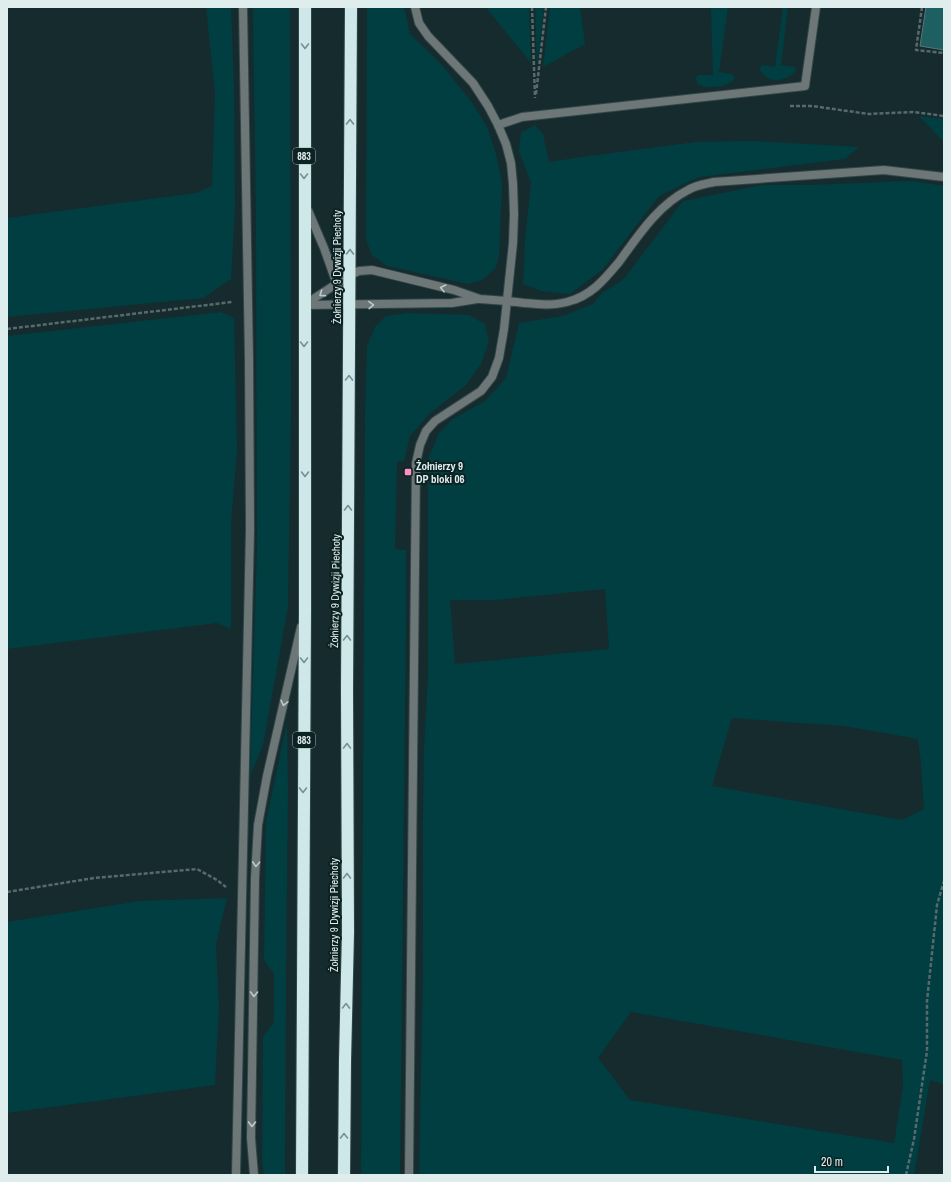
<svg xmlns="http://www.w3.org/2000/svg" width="951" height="1182" viewBox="0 0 951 1182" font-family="'Archivo Narrow',sans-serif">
  <rect width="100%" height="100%" fill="#162b2d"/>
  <g fill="#013e41" fill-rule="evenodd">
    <polygon points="206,7 231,7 234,90 235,206 231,279 203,298 7,317 7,218 196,193 212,186 215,94"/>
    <polygon points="253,7 290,7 291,411 288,607 263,745 250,776 257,549 256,219"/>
    <polygon points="367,7 404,7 410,34 442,65 473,104 487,127 496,154 502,184 499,256 495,269 482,280 468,284 387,266 372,255 366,240"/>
    <polygon points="488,7 529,7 531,63 487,9"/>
    <polygon points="535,7 544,7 537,66"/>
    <polygon points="550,7 580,7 585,44 543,67"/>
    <path d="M711,7H728L719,72L732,74L735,78C733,81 731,83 728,84C722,87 703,89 698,84C697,82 696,80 696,78L698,75H713Z"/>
    <path d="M783,7H788L781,65L795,67L796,71C783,83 769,84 759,69L762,65L775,67Z"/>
    <polygon points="919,116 944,119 944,142"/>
    <polygon points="535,125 543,134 549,162 581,157 696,142 753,141 859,147 845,159 699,177 659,196 602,270 570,294 541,291 523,284 525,241 531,183 519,151 521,133"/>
    <path d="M912,181L944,186V1084L930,1080L914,1175H419L423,978V822L424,749L428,676V459L439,433L453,419L485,401L506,378L519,323L563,316L593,304L602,293L623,280L683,201L762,185H811ZM605,589L609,649L455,664L450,600H496ZM732,718L844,726L918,739L921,762L924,809L902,820L712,786ZM631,1012L902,1060L903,1087L894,1143L630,1100L598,1058Z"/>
    <polygon points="221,312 234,318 237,450 231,522 231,629 217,623 7,649 7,336"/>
    <polygon points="408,313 469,315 485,324 489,341 481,364 466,385 429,414 410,436 404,461 397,462 395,549 406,550 406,619 400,1175 361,1175 365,415 367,346 375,327 386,316"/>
    <polygon points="287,723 288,788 286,973 285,1175 264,1175 262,1159 263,1037 274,1022 274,974 264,960 266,821"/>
    <polygon points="227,898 216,944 219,1008 215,1085 7,1113 7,922 140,901"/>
  </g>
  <polygon fill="#1e5f62" stroke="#5d7476" points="926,7 944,7 944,50 920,46"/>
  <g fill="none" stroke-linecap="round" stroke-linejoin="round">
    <g stroke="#324648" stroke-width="10">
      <g id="lane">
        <polyline points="498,125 522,117 805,86 816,7"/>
        <polyline points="307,208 324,248 340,293 349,305"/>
        <path d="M507,301C526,303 548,307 567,302C591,296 604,280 619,262C638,236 658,205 688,190C696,185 705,184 714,182L884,170L944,177"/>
        <polyline points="254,1175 251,1138 255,878 258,825 267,776 301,627"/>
      </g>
    </g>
    <g stroke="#324648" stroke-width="10">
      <g id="street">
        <polyline points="304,305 350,275 359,271 372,270 454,290 480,299 507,301"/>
        <polyline points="305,305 452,303 477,299"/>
        <polyline points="236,1175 250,529 249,360 243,7"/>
        <polyline points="409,1175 416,463 420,445 426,431 435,421 481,391 492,377 499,358 504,329 513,243 514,214 513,184 511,163 506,144 498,125 488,106 473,83 428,36 419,23 415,7"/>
      </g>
    </g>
    <g stroke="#324648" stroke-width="14">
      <g id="highway">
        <polyline points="302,1175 305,610 305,7"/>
        <polyline points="344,1175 345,1061 348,932 347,691 351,7"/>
      </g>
    </g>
    <g stroke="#586a6c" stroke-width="2.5" stroke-dasharray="4 2" stroke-linecap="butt">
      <polyline points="532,7 535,98"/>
      <polyline points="922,7 916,50 944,53"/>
      <polyline points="536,94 546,7"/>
      <polyline points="790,106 812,106 869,114 913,112 944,116"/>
      <polyline points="7,329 232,302"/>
      <polyline points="7,892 94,878 197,869 217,880 226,887"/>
      <polyline points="906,1175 914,1139 927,1051 927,1001 937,905 944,881"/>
    </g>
    <use href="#lane" stroke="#6d7777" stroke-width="8"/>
    <use href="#street" stroke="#6d7777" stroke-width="8"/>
    <use href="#highway" stroke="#cee8e9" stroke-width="12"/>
  </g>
  <defs><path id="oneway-chevron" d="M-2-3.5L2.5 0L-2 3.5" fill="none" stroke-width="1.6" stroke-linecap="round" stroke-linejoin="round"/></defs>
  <g stroke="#778f90">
    <use href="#oneway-chevron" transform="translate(305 46) rotate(90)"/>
    <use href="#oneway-chevron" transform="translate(350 122) rotate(-90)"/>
    <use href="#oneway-chevron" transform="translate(304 176) rotate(90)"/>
    <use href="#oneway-chevron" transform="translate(350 252) rotate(-90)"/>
    <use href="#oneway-chevron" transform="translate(304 344) rotate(90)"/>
    <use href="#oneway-chevron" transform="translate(349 378) rotate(-89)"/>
    <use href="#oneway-chevron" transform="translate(305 474) rotate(90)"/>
    <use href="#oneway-chevron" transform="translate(348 508) rotate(-90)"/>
    <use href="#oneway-chevron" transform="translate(347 638) rotate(-89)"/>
    <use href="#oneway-chevron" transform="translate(304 660) rotate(90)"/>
    <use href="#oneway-chevron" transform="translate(347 746) rotate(-90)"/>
    <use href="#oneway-chevron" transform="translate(303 790) rotate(90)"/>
    <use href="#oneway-chevron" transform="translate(347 876) rotate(-90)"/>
    <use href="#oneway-chevron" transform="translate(346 1006) rotate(-89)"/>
    <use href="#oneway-chevron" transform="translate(344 1136) rotate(-90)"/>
  </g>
  <g stroke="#becaca">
    <use href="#oneway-chevron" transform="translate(443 288) rotate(-166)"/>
    <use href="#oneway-chevron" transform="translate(322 294) rotate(146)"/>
    <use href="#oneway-chevron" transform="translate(371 305) rotate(-1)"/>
    <use href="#oneway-chevron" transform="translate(284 703) rotate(103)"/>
    <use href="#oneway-chevron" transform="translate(256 864) rotate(93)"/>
    <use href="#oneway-chevron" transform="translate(254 994) rotate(91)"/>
    <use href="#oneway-chevron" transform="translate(252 1124) rotate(91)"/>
  </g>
  <rect fill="#fc8fc3" stroke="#0c2223" stroke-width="1.5" x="404" y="468" width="8" height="8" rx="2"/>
  <g text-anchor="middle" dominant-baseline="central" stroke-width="4" stroke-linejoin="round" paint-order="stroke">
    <g fill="#0c2223" stroke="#a0b0b0" stroke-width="1">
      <rect x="293" y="148" width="22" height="16" rx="3"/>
      <rect x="293" y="732" width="22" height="16" rx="3"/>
    </g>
    <g font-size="10" font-weight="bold" fill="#e0eded">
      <text x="304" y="156">883</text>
      <text x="304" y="740">883</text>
    </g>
    <g font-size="11" fill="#e0eded" stroke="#0c2223">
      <text transform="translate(337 267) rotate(-90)">Żołnierzy 9 Dywizji Piechoty</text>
      <text transform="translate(335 591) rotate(-89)">Żołnierzy 9 Dywizji Piechoty</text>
      <text transform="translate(334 915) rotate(-90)">Żołnierzy 9 Dywizji Piechoty</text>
    </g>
    <g font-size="11" font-weight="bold" fill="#e0eded" stroke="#0c2223" text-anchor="start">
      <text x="416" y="466">Żołnierzy 9<tspan x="416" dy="13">DP bloki 06</tspan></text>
    </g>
  </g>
  <rect width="951" height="1182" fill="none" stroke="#e0eded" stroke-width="16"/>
  <path d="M815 1166v6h73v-6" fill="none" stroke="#e0eded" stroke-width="2"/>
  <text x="821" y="1166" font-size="12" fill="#e0eded" stroke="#0c2223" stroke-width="3" paint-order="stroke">20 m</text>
</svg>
